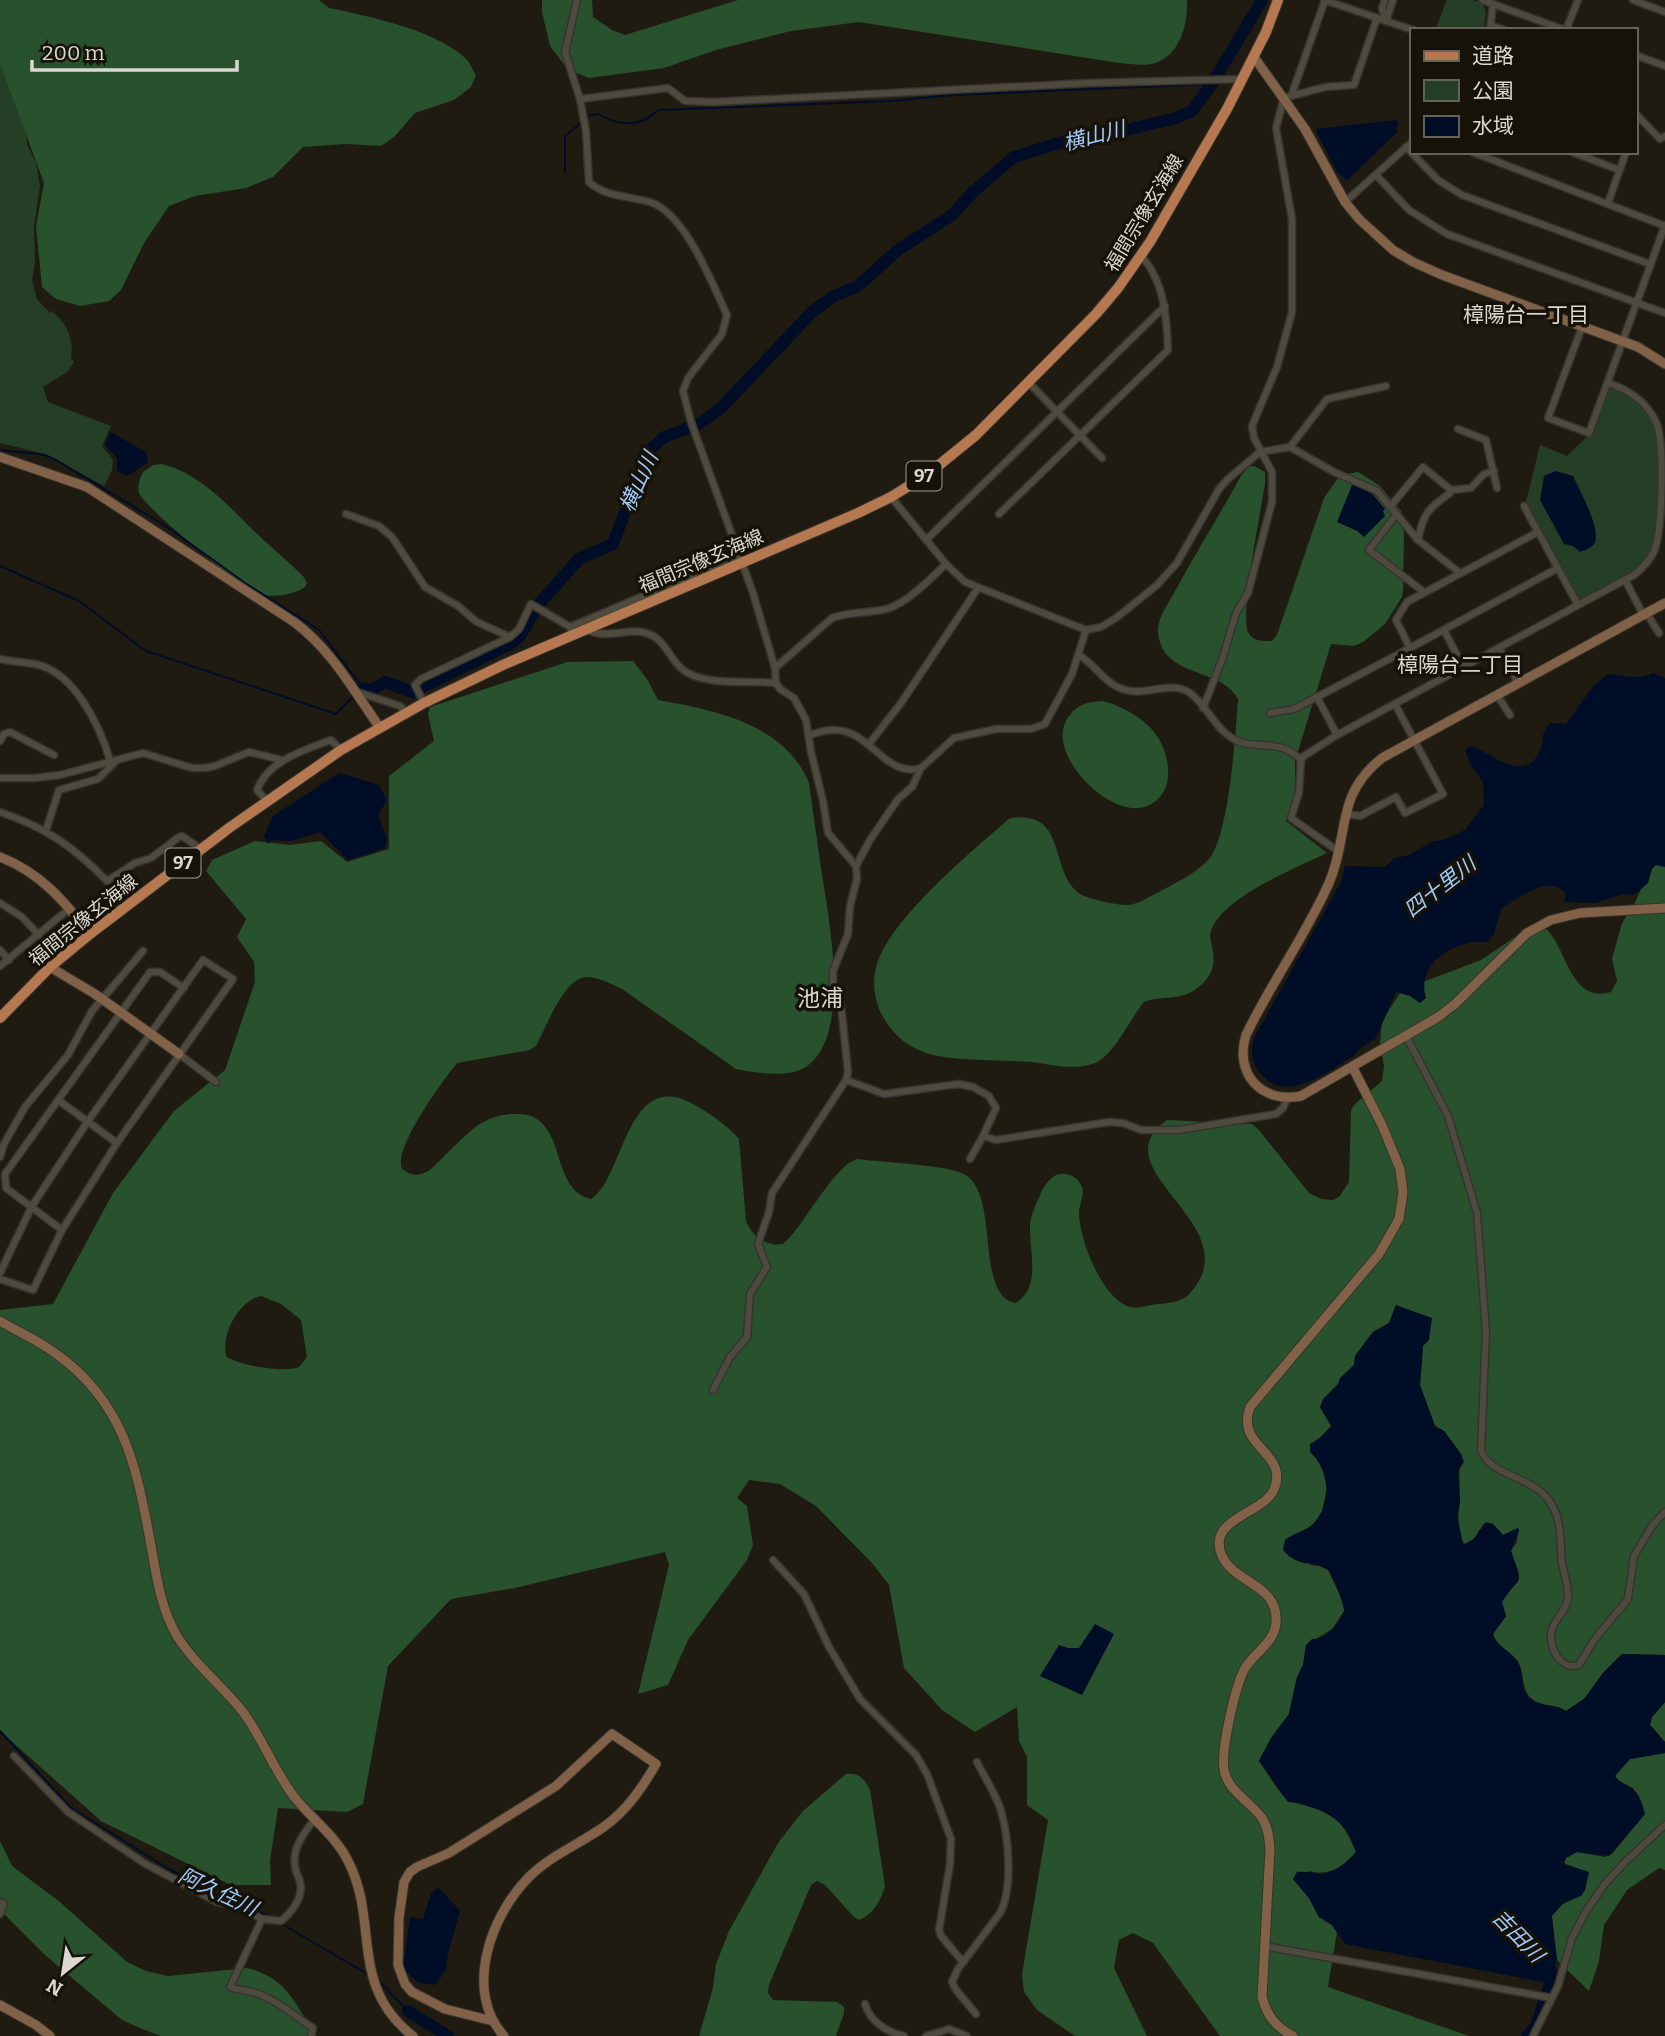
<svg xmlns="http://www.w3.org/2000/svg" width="1665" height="2036" viewBox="0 0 1665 2036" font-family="Bitter,'Noto Sans JP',serif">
  <rect width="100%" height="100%" fill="#1f1b11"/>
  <g fill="#243f26">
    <polygon points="1447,0 1473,0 1482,3 1486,11 1484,30 1435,30"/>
    <path d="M0,40L12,96L25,116L27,144L36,163L40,186L34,226L35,262L32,280L37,299L50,313L51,311C67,322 74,339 71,358L74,362L67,372L43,387L48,402L111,426L102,446L113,460L112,470L104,486L45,454L0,443Z"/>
    <path d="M1612,387C1629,394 1643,404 1652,421C1664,443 1660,542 1645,562C1630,580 1601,590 1581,601L1578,600L1526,502L1540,445L1567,456L1594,430L1609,388Z"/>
  </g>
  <g fill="#28512d" fill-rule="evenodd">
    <path d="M0,0H319L329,8C368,16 441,31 468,61C471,65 473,71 476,75L471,87L454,100L415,113L394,137L381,146L346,144L303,147L273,177L246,188L195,196L169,206L144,243L121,290L109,301L80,306L56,299L42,287L36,226L44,183L0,64Z"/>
    <path d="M542,0H592L593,17L612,30L625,35L738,0H1187C1188,22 1181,53 1158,62C1147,67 1131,64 1119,63L859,22L791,31L716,50L664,68L589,78L574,72L563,63L550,46L542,12Z"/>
    <path d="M162,464C198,473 225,502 250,527C267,544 286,559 303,576L307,583L305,587C294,595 272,598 258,594C244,590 143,506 139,493C137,486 140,478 143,472L153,465Z"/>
    <path d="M1254,466L1265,472V484C1261,509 1240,614 1248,632C1253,642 1263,641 1272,641L1277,635L1324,498L1340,475L1358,472L1379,485L1401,511L1404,534L1403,591L1402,597L1385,624L1363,642L1354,646L1331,644L1295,761V791L1286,821L1327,853C1296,868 1222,897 1211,931C1209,936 1211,941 1212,947C1217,964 1211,979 1196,989C1181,1001 1161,995 1144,1002C1130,1019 1114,1055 1095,1063C1074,1071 1053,1065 1032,1062C1016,1061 1000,1061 984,1060C942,1058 907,1058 883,1017C874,1001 871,979 878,961C895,915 972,851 1010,818C1070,809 1047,874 1082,895C1090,899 1120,906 1129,905C1139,904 1150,896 1159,892C1175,883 1195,874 1208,860C1229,839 1236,731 1238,699C1224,673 1185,676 1166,654C1161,648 1157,635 1158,628C1159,617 1168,603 1174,593C1195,554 1219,516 1241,476L1248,467Z"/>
    <path d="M633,661L647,679L658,700C715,710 785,724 809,783C813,811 817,840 821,868C828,914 854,1039 804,1068C786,1078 756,1073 736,1069L622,989C611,984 599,977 586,977C564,978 546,1028 536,1046L530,1050L457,1063C442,1082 393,1148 402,1169C413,1177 419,1176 430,1170C446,1155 461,1138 478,1125C489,1118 501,1114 514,1114C570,1111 547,1189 591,1199C624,1179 626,1069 691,1103C708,1112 726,1124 739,1139L746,1221C752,1236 766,1247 783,1244L791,1236C807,1218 836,1165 857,1159C880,1162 947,1165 964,1174C1001,1194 974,1294 1015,1303C1042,1289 1029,1250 1030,1225C1031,1215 1036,1204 1040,1195C1042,1188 1050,1178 1056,1175C1067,1171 1078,1177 1082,1187C1085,1195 1079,1204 1079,1213C1080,1241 1100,1292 1125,1305C1133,1310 1142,1307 1151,1305C1164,1303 1181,1304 1190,1293C1252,1225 1096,1170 1167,1120L1252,1124L1259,1130L1309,1193L1321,1199L1333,1200L1339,1197L1349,1182L1351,1110L1355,1104L1382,1081L1384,1066L1380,1044L1382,1021L1402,990L1481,960L1534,924C1567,926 1563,1006 1611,992L1617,981L1612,959L1622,923L1634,905L1641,889L1642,876L1665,832V1655L1622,1654C1615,1661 1608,1667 1602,1675C1591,1688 1584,1705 1566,1711C1557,1704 1545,1707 1535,1701C1520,1692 1526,1676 1518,1662C1511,1651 1496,1646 1493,1634L1506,1616L1502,1602C1520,1573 1525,1589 1511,1551L1517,1542L1518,1528L1503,1535L1493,1524L1479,1530L1476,1538L1464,1544C1455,1529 1459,1515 1460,1499C1460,1484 1458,1469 1461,1454L1444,1431L1435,1426L1420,1385L1423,1346L1396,1305L1389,1323L1373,1332L1355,1356L1354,1365C1347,1372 1343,1376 1339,1384C1333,1393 1324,1397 1320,1407L1332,1426L1326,1433L1315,1441L1319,1460L1326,1474L1327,1487L1322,1511L1313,1525L1310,1565L1319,1566L1328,1570L1344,1604V1611L1332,1629L1306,1645L1303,1665L1297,1677L1289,1714L1271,1738L1259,1761C1265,1769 1279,1793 1285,1797C1294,1804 1305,1805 1316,1809C1340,1817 1347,1831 1356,1852C1342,1868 1330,1876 1309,1871L1293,1879L1309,1898L1319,1917L1332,1925L1337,1932L1328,1987L1469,2036H1220L1153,1943L1133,1933L1119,1940L1114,1968L1147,2036H1075L1037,2010L1024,1992L1022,1974L1048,1820L1027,1805V1757L1019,1741L1017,1707L975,1732L942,1710L904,1668L889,1585L872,1563L816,1506L780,1484L749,1480L737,1498L747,1506L753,1545L747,1560L688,1640L668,1685L638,1694L669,1565L665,1552L515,1588L451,1599L388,1666L363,1804L347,1812L278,1808L270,1861L271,1885H231L101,1821L0,1731V1310L53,1304L113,1193L174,1111L225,1070L255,982L254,962L237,937L246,919L206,871L212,860L255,841L290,845L321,841L347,862L389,849V776L434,741L428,714L430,707L567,662ZM261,1296L281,1304L301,1320L307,1357L299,1367C284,1373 241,1366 227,1357C219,1337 239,1300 261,1296Z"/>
    <path d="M1103,701C1121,705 1147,720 1157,736C1171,758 1176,794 1147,806C1112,821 1045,755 1067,719C1077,704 1086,702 1103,701Z"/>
    <polygon points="1665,1702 1665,1742 1650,1725 1652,1717"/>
    <path d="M1665,1753V1870L1659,1868L1627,1890L1604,1925L1599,1961L1589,1991L1557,1960L1551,1916C1556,1912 1560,1906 1565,1903C1582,1891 1589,1898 1584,1871L1564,1863L1566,1858L1577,1852L1605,1857L1612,1854L1645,1814L1633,1788L1619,1781L1614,1776L1630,1759Z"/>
    <path d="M846,1774C860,1773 864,1778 870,1790L885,1886C881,1900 873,1915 859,1920L854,1917L825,1885L817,1881L811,1885L769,1985L768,1993L773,2000L837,2002L844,2007V2013L836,2036H699L713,1988L716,1964L729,1931L778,1843L803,1811Z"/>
    <path d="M0,1841L12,1866L60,1902L127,1962L146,1971L168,1976L247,1968C290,1979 294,2005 317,2036H161L140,2028L122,2020L45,1955L0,1910Z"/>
  </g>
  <g fill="#000d27">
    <polygon points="1396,120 1399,124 1396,129 1398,131 1347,181 1336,170 1315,129"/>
    <path d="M110,432L146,452L148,463C139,466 135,473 126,476L117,470V458L105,445Z"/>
    <path d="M1556,471L1573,476C1579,489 1603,532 1594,544C1591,548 1585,550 1580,552L1573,546L1564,544L1540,500L1544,476Z"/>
    <polygon points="1352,485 1370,491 1385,509 1383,511 1385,516 1364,537 1357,531 1337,522"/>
    <path d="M1653,673L1665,678V867L1656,865L1652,869L1648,883L1634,895L1623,894L1596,903L1564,902L1566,894C1551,873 1518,898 1501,909L1494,934L1487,942C1457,939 1415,962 1426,998L1420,1003L1410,996L1396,992L1376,1038L1360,1049L1354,1056C1328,1071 1287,1105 1261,1074C1251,1063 1251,1051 1254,1038L1342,880L1345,866L1385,867L1394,858L1406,856L1434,841L1443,840L1465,830L1484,805L1483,782L1470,764L1465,750L1471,746C1490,752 1523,784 1539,753C1545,740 1539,736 1550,723L1566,724L1591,689L1607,674C1622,675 1640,681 1653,673Z"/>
    <polygon points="339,773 379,785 387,800 378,816 387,838 385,848 348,860 320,832 291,841 271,840 268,844 264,836 273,816"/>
    <path d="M1396,1305L1432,1318L1429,1340L1423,1346L1420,1385L1435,1426L1444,1431L1461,1454L1464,1462L1458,1471L1460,1503L1457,1514L1463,1544C1476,1542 1478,1530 1486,1522L1493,1524L1503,1535L1518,1528L1519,1531L1511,1551C1524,1590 1521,1572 1502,1602L1506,1616L1493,1634C1496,1646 1511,1651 1518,1662C1524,1672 1520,1686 1526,1694C1535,1708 1555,1703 1566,1711L1585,1698L1602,1674L1622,1654L1665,1655V1702L1652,1717L1650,1725L1665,1742V1753L1630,1759L1615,1776C1619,1782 1624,1783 1630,1787C1640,1793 1642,1803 1645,1814L1609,1856L1577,1852L1566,1858L1564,1863L1566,1865L1589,1872L1585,1890L1581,1896L1562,1904L1552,1916L1557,1960L1547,1980L1543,1982L1345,1944L1332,1925L1319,1917L1309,1898L1293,1879L1297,1872C1306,1871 1313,1873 1321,1874C1333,1874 1349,1861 1356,1852C1353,1845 1351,1837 1347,1831C1336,1814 1307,1803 1288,1802L1259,1761L1271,1738L1289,1714L1297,1677L1303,1665L1306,1645L1312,1639C1322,1639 1329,1634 1335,1626C1338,1622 1342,1616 1344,1611C1345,1606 1332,1574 1328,1570C1315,1559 1300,1570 1283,1550L1285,1540C1293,1533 1307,1531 1314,1523C1333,1503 1329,1469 1310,1452V1444L1319,1439L1331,1426L1320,1407L1323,1399L1338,1384L1340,1378L1354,1365L1355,1356L1373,1332L1389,1323Z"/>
    <polygon points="1095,1624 1114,1634 1082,1695 1040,1676 1059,1645 1068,1648 1079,1648"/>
    <polygon points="438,1887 460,1911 448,1953 446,1970 435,1985 417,1982 403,1968 410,1917 423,1919 431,1894"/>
  </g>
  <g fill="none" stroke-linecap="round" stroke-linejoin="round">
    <g stroke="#000d27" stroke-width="2">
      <path d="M587,116L599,114C612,123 630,126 644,120C650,117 654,113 659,110L892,101L953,95L1212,84"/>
      <polyline points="565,173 565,136 581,123"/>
      <polyline points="0,450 45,455 56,460 166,526 245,583 319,630 363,688 360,690"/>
      <polyline points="0,566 79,601 146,651 333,713 336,714 354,696"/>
      <polyline points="0,1731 70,1807 167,1868 220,1897 237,1901 272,1918"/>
      <polyline points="280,1923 369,1975"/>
      <polyline points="377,1979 408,2011"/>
    </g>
    <g stroke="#000d27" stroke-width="12">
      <polyline points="363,688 372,690 385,682 412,692 512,643 520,636 539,604 579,559 613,544 647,453 664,437 699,424 721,408 813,311 834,296 858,286 898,250 952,215 973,192 1014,157 1075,138 1106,135 1176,118 1192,111 1212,84 1262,0"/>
      <polyline points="408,2011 448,2036"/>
      <polyline points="1527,2036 1536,2026 1553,1975 1544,1959"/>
    </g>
    <g stroke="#37342f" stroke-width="9">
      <g id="street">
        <path d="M577,0L565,52L580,99L586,131L589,182C605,197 629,196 650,202C685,213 712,283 727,315L722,334L688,378L683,391L691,422L753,593L775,668L776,683L780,689L794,698L806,720L811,752L823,801L828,833L856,866"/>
        <polyline points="1324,0 1413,30"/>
        <polyline points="1385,0 1382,8 1386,21"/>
        <polyline points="1482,0 1565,30"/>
        <polyline points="1633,0 1665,12"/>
        <polyline points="1386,21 1393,0"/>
        <polyline points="1491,25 1504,30"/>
        <polyline points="1490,30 1493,4"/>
        <polyline points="1566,30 1578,0"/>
        <polyline points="1635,55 1665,66"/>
        <polyline points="1292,94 1325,0"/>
        <polyline points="580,99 668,88 685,101 712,102 1088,83 1243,79"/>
        <polyline points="1635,113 1660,139 1665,136"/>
        <polyline points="1406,147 1438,180 1462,195 1650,264"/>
        <polyline points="1472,152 1665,226"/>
        <polyline points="1572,152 1619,170"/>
        <polyline points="1376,175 1409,210 1447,234 1665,313"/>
        <polyline points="1345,202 1411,143"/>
        <polyline points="1608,203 1626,152"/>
        <polyline points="1582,327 1548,418 1589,433 1665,225"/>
        <polyline points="1029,383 1102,458"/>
        <polyline points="1458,429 1486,440 1497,488"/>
        <polyline points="1290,447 1334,472 1377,491 1418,540 1460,573"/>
        <polyline points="1451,490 1471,488 1484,474 1494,471"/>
        <polyline points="891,497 946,564 965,582 1086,630 1101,627 1116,618 1157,585 1177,563 1219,489 1228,479 1260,452 1290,447 1327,399 1386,386"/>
        <polyline points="1524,506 1578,605"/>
        <path d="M1390,507L1423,467L1451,490L1450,493C1429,508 1423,513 1418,540"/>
        <polyline points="346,514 379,526 392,537 425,587 458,606 477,622 510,637"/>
        <path d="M999,514L1168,350C1167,318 1164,280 1141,256"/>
        <polyline points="1396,515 1369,550 1424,592"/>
        <polyline points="926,540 1165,306"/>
        <polyline points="1625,580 1644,616"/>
        <polyline points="1647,614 1659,633"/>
        <polyline points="570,627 740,555"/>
        <path d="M586,629C605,641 629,626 649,634C665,640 670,659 682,669C703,687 749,680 776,683"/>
        <polyline points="1444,630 1463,667"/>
        <polyline points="1410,648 1558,568"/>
        <polyline points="1499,648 1519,684"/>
        <path d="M1079,655C1097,666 1105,685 1126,690C1146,696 1172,680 1190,693C1209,707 1216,733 1240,742C1264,749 1280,739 1301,760"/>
        <path d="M0,659C13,662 26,662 39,665C76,675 100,727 110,760"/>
        <path d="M775,668L832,618C848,612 865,613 882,610C904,607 930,579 946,564"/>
        <polyline points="354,691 400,706 406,713"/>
        <polyline points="1497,695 1510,715"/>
        <polyline points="424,703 415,685 421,679 510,637 519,629 531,604 570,627 572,635"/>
        <polyline points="1203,708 1222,660 1236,613 1248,593 1272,502 1272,472 1254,438 1252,426 1277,367 1292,312 1292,219 1276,128 1284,98 1325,87 1354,85 1377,18"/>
        <polyline points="1270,713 1294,709 1317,697"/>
        <path d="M810,735C817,733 824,730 832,730C869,727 885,779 921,768"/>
        <polyline points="1337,735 1317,697 1410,648 1396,620 1407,602 1538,532"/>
        <polyline points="0,741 4,734 10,732 54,755"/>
        <polyline points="869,744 901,703 978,588"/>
        <polyline points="0,778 35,778 60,775 143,753 192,768 205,768 215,766 249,752 282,760"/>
        <path d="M266,800L257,790C268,760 305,750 331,740L341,750"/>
        <path d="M0,812C45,827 74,847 107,881L135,863L151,858L179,837L182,836L201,849"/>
        <polyline points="1345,814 1360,816 1396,797 1405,813 1443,794 1395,704"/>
        <polyline points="46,830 59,790 98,779 117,760"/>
        <path d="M1338,851L1291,818L1299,792L1301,760L1304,756L1337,735L1634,575C1644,567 1653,558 1656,545C1662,522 1665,443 1656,422C1647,402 1628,389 1608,383"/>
        <polyline points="0,903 22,917 39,935"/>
        <polyline points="0,950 9,960"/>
        <polyline points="0,966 70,908"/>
        <path d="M1406,1036L1448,1116L1477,1213L1486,1331L1481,1451C1496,1484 1551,1472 1559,1526C1561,1538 1561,1551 1562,1563C1564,1574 1568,1585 1568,1595C1569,1608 1556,1617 1552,1629C1547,1646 1560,1671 1579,1665L1594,1640L1628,1599L1634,1556L1652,1526L1665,1512"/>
        <polyline points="179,1054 216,1082"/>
        <polyline points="846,1080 884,1094 959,1084 973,1087 989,1096 996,1108 983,1136 996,1140 1109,1122 1123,1123 1141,1130 1179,1130 1276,1114 1283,1108 1288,1097"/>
        <polyline points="58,1100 117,1143"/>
        <polyline points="0,1157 4,1144 25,1107 68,1055 92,1011 143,951"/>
        <polyline points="970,1159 983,1136"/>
        <polyline points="62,1230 6,1188 5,1174 150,972 160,972 184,988"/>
        <polyline points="0,1273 32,1206 88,1121 203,960 233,979 117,1143 62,1230 33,1290 0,1279"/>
        <polyline points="713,1390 730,1357 747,1337 750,1294 767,1267 758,1244 769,1212 772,1193 846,1080 848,1072 842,1014 840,1000 833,985 833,971 848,934 850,906 857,879 856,866 870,840 898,799 912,787 921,768 954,738 996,729 1031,729 1045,724 1072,674 1086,630"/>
        <polyline points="773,1560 804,1594 829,1647 860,1699 916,1755 927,1774 951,1839 950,1864 939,1930 941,1936 963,1962"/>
        <path d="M14,1756L68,1812L144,1863L217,1902L239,1907L262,1919L281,1921C292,1912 304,1897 300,1882C299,1877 295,1871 295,1866C292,1848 304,1833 314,1820"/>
        <polyline points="0,1902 4,1904 0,1914"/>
        <path d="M262,1919L230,1987C238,1990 245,1990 253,1992C274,1998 295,2016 313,2028L311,2036"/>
        <polyline points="1264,1946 1552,1998"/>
        <path d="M865,2004C870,2021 886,2032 904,2036"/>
        <path d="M976,2014L956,1990L952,1982L958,1969L1000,1913C1013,1889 1009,1838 1001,1811C996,1794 985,1778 977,1762"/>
        <polyline points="926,2036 949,2029 967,2036"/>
        <polyline points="1533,2036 1558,1986 1572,1938 1585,1913 1604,1885 1625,1862 1665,1825"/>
      </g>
    </g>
    <g stroke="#37342f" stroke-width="11">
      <g id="secondary">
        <polyline points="1254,57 1305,129 1345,202 1359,219 1393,250 1413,262 1442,275 1638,347 1665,364"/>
        <path d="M0,457L87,487L294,622C331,649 354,691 380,728"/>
        <path d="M1665,603L1382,758C1334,796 1350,835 1329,883C1306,935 1271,983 1246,1035C1234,1073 1261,1104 1301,1096L1438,1017L1455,1004L1527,933L1551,920L1580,913L1665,908"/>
        <path d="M0,857C41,873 64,901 90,934"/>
        <polyline points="50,967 95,994 179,1054"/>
        <path d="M0,1321C18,1332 38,1340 55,1353C123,1401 136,1464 150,1540C156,1573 160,1607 177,1636C195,1665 222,1685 243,1712C263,1739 274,1771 295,1798C313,1820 337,1837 349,1863C379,1923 349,1987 413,2036"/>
        <polyline points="0,2005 36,2025 50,2036"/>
        <path d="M493,2021L445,2009L412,1992L405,1984L398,1965L399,1918L404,1882L410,1872L417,1867L449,1853L556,1786L612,1734L656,1764C642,1788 627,1810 605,1826C580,1844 551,1855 529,1877C491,1915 463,1991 504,2036"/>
        <path d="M1293,2036C1276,2027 1267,2016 1262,1997L1270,1849C1269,1838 1268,1827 1262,1818C1250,1801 1227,1791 1224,1769C1221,1749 1235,1688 1244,1670C1253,1653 1274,1644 1276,1623C1279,1584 1235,1584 1222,1556C1205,1517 1267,1514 1275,1487C1287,1451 1235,1447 1250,1407L1379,1254L1399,1219L1403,1192L1400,1169L1382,1125L1353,1068"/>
      </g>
    </g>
    <g stroke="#37342f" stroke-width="12">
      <polyline id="primary" points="0,1018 50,967 90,934 229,828 341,750 424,703 505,664 858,513 891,497 928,474 976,435 1096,314 1118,288 1150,242 1227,109 1266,32 1278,0"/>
    </g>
    <use href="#street" stroke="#4e4a3e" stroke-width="6"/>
    <use href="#secondary" stroke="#816147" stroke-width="9"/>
    <use href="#primary" stroke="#b57851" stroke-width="10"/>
  </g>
  <g text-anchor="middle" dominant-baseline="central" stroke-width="7" stroke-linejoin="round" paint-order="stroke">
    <g fill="#161208" stroke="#9e9c94" stroke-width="2">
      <rect x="906.5" y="461.5" width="35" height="29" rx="5"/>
      <rect x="165.5" y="848.5" width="35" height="29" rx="5"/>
    </g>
    <g font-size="18" font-weight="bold" fill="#d9d7d0">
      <text x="924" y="476">97</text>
      <text x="183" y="863">97</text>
    </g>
    <g font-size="19" fill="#d9d7d0" stroke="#161208">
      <text transform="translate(1144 213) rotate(-59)">福間宗像玄海線</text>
      <text transform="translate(701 561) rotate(-23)">福間宗像玄海線</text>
      <text transform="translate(83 920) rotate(-39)">福間宗像玄海線</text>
    </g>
    <g font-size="21" font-style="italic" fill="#a0c9fc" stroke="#161208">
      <text transform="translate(1094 136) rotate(-14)">横山川</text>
      <text transform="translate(639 482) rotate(-66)">横山川</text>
      <text transform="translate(1440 887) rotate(-38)">四十里川</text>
      <text transform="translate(218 1892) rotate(25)">阿久住川</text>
      <text transform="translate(1518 1936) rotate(46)">吉田川</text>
    </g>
    <g font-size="21" fill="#d9d7d0" stroke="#161208">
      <text x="1526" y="315">樟陽台一丁目</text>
      <text x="1460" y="665">樟陽台二丁目</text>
    </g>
    <g font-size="23" fill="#d9d7d0" stroke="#161208">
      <text x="820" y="998">池浦</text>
    </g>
  </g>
  <rect x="1410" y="28" width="228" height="126" fill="#161208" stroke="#646158" stroke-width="2"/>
  <rect x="1424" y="51" width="35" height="10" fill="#b57851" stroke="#646158" stroke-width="2"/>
  <text x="1472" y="63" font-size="21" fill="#d9d7d0">道路</text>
  <rect x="1424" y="80" width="35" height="21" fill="#243f26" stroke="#646158" stroke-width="2"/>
  <text x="1472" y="98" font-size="21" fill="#d9d7d0">公園</text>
  <rect x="1424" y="116" width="35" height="21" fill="#000d27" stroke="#646158" stroke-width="2"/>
  <text x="1472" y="133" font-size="21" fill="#d9d7d0">水域</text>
  <g transform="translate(63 1973) rotate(210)" stroke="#161208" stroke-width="5" paint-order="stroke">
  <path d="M0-5L12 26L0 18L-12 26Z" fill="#d9d7d0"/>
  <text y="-10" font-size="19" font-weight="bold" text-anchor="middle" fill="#d9d7d0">N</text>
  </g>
  <path d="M32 60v10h205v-10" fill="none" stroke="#d9d7d0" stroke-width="3.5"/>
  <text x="42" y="60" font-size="21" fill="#d9d7d0" stroke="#161208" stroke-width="5" paint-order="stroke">200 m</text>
</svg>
